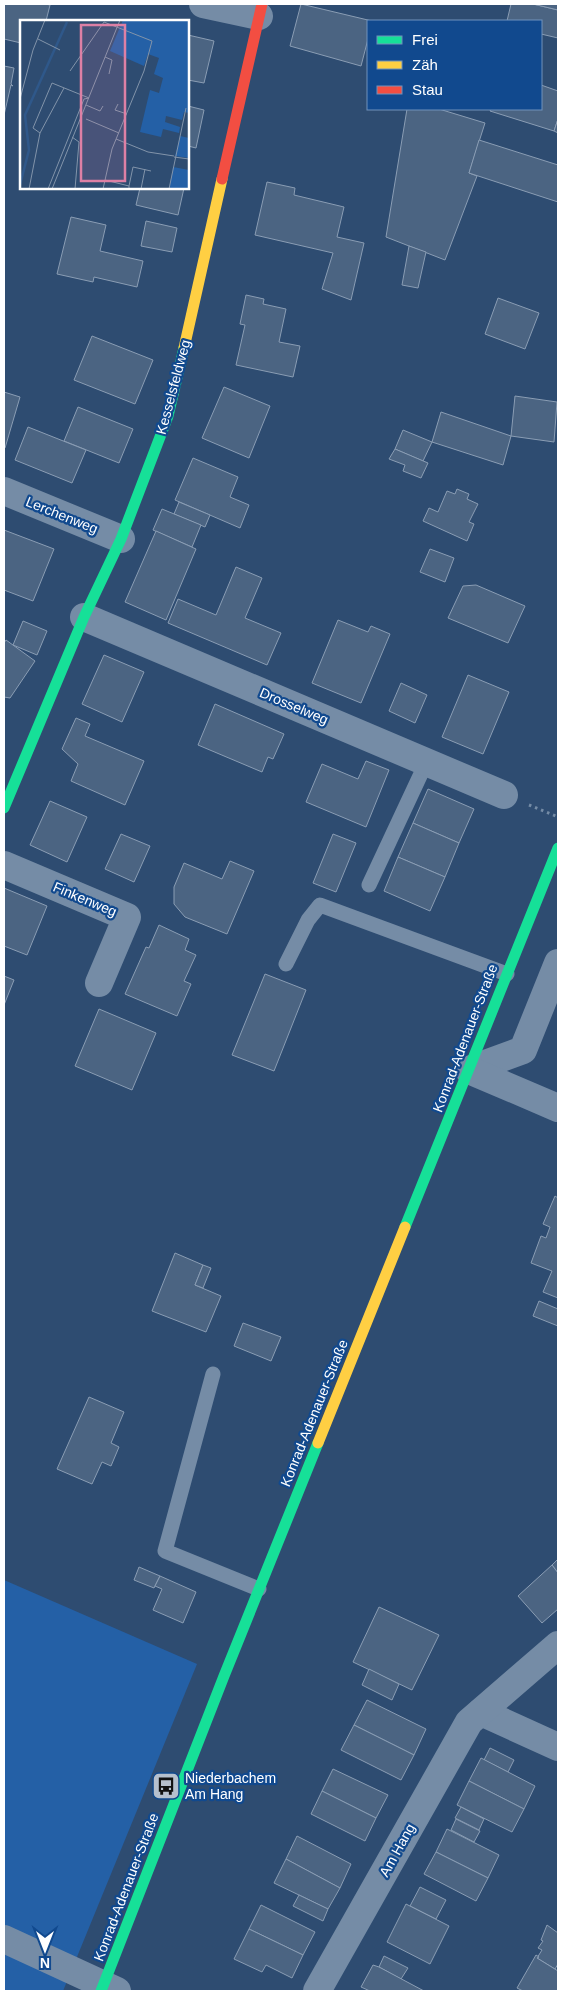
<svg xmlns="http://www.w3.org/2000/svg" width="562" height="1995" viewBox="0 0 562 1995" font-family="Helvetica,sans-serif">
  <rect width="100%" height="100%" fill="#2e4c71"/>
  <polygon fill="#2460a6" points="4,1580 197,1664 63,1991 4,1991"/>
  <g fill="#4b6482" stroke="#8a9db4">
    <polygon points="4,4 45,4 50,5 46,21 21,21 21,43 4,39"/>
    <polygon points="301,4 372,21 368,21 368,39 361,66 290,46"/>
    <polygon points="511,4 533,4 558,10 558,38 541,34 541,21 507,21"/>
    <polygon points="533,4 558,4 558,10"/>
    <polygon points="188,35 214,41 204,83 188,80"/>
    <polygon points="4,66 14,68 11,84 13,86 11,85 4,115"/>
    <polygon points="541,85 558,91 558,119 554,131 490,111 491,109 541,109"/>
    <polygon points="188,106 204,110 196,148 188,146"/>
    <polygon points="407,109 439,109 485,123 469,173 477,176 445,260 386,237"/>
    <polygon points="558,119 558,133 554,131"/>
    <polygon points="479,140 558,165 558,202 469,173"/>
    <polygon points="267,182 295,188 294,195 344,207 337,237 364,243 351,300 322,289 333,253 255,235"/>
    <polygon points="140,188 184,188 178,215 136,205"/>
    <polygon points="71,217 106,225 100,251 143,261 137,287 94,277 93,282 57,274"/>
    <polygon points="146,221 177,228 172,252 141,246"/>
    <polygon points="409,246 426,252 418,288 402,285"/>
    <polygon points="246,295 264,299 263,304 286,309 279,342 300,346 293,377 236,365 245,325 240,324"/>
    <polygon points="498,298 539,313 525,349 485,334"/>
    <polygon points="92,336 153,360 135,404 74,380"/>
    <polygon points="224,387 270,406 249,458 202,438"/>
    <polygon points="4,392 20,397 5,448 4,447"/>
    <polygon points="515,396 557,402 554,442 511,436"/>
    <polygon points="78,407 133,429 119,463 64,441"/>
    <polygon points="441,412 511,436 503,465 432,442"/>
    <polygon points="28,427 86,450 72,483 15,460"/>
    <polygon points="403,430 432,442 423,461 395,449"/>
    <polygon points="395,449 428,463 421,478 403,471 405,465 389,459"/>
    <polygon points="193,458 238,477 230,497 249,505 240,528 175,500"/>
    <polygon points="457,489 469,494 467,499 478,504 469,522 474,524 467,541 423,521 429,508 438,512 447,491 455,494"/>
    <polygon points="179,502 210,515 205,527 174,514"/>
    <polygon points="162,509 201,525 192,547 153,530"/>
    <polygon points="4,530 54,549 33,601 4,590"/>
    <polygon points="156,531 196,549 166,620 125,602"/>
    <polygon points="430,549 454,558 445,582 420,572"/>
    <polygon points="236,567 262,578 245,618 281,633 267,665 168,623 178,599 216,615"/>
    <polygon points="476,585 525,606 508,643 448,618 463,586"/>
    <polygon points="338,620 368,632 371,626 390,634 361,703 312,683"/>
    <polygon points="23,621 47,631 37,655 13,645"/>
    <polygon points="6,640 35,661 10,698 4,697 4,643"/>
    <polygon points="104,655 144,672 122,722 82,704"/>
    <polygon points="468,675 509,692 483,754 442,737"/>
    <polygon points="401,683 427,695 415,723 389,711"/>
    <polygon points="215,704 284,734 273,759 268,757 262,772 198,745"/>
    <polygon points="76,718 90,724 85,736 144,761 125,805 71,781 78,764 62,749"/>
    <polygon points="366,761 389,770 366,827 306,802 322,764 358,779"/>
    <polygon points="428,789 474,809 459,843 413,823"/>
    <polygon points="50,801 87,817 67,862 30,845"/>
    <polygon points="413,823 459,843 445,877 398,857"/>
    <polygon points="121,834 150,846 134,882 105,869"/>
    <polygon points="333,834 356,843 336,892 313,883"/>
    <polygon points="398,857 445,877 430,911 384,891"/>
    <polygon points="230,861 254,871 227,934 185,917 174,904 174,887 184,863 222,879"/>
    <polygon points="4,888 47,906 27,955 4,946"/>
    <polygon points="159,925 189,939 185,950 196,955 184,981 191,984 177,1016 125,994 146,947 149,948"/>
    <polygon points="265,974 306,990 274,1071 232,1055"/>
    <polygon points="4,976 14,980 4,1005"/>
    <polygon points="99,1009 156,1033 132,1090 75,1066"/>
    <polygon points="555,1196 558,1198 558,1298 543,1292 552,1271 531,1263 541,1236 546,1238 550,1227 543,1224"/>
    <polygon points="175,1253 203,1265 195,1285 221,1296 206,1332 152,1311"/>
    <polygon points="203,1265 211,1268 203,1288 195,1285"/>
    <polygon points="539,1301 558,1309 558,1326 533,1316"/>
    <polygon points="243,1323 281,1337 271,1361 234,1346"/>
    <polygon points="89,1397 124,1412 111,1443 119,1447 111,1466 102,1462 92,1484 57,1469"/>
    <polygon points="558,1559 558,1573 552,1565"/>
    <polygon points="552,1565 558,1573 558,1609 542,1623 518,1596"/>
    <polygon points="139,1567 160,1576 154,1588 134,1580"/>
    <polygon points="160,1576 196,1592 183,1623 153,1610 162,1589 155,1586"/>
    <polygon points="379,1607 439,1635 412,1690 353,1662"/>
    <polygon points="369,1669 399,1684 392,1700 362,1685"/>
    <polygon points="367,1700 426,1729 414,1755 354,1725"/>
    <polygon points="354,1725 414,1755 401,1780 341,1750"/>
    <polygon points="490,1748 514,1760 508,1772 484,1760"/>
    <polygon points="481,1758 535,1786 524,1809 469,1781"/>
    <polygon points="333,1769 388,1795 376,1818 322,1791"/>
    <polygon points="469,1781 524,1809 512,1832 457,1805"/>
    <polygon points="322,1791 376,1818 365,1841 311,1814"/>
    <polygon points="461,1807 484,1819 479,1830 455,1818"/>
    <polygon points="456,1819 480,1831 474,1842 451,1830"/>
    <polygon points="447,1829 499,1855 488,1878 436,1852"/>
    <polygon points="297,1836 351,1864 340,1888 286,1859"/>
    <polygon points="436,1852 488,1878 476,1901 424,1874"/>
    <polygon points="286,1859 340,1888 328,1909 274,1883"/>
    <polygon points="420,1887 446,1900 436,1919 410,1906"/>
    <polygon points="299,1895 328,1909 323,1921 293,1906"/>
    <polygon points="406,1904 449,1926 430,1964 387,1942"/>
    <polygon points="261,1905 315,1932 303,1955 249,1929"/>
    <polygon points="547,1925 558,1933 558,1964 555,1969 537,1958 542,1950 538,1948 543,1941 541,1940"/>
    <polygon points="249,1929 303,1955 292,1978 266,1965 262,1972 234,1959"/>
    <polygon points="536,1955 539,1957 537,1958 558,1971 558,1991 523,1991 517,1988"/>
    <polygon points="384,1956 408,1968 401,1979 379,1967"/>
    <polygon points="373,1965 379,1967 424,1991 370,1991 361,1987"/>
  </g>
  <g fill="none" stroke-linecap="round" stroke-linejoin="round">
    <polyline stroke="#758ca6" stroke-width="3" stroke-dasharray="2.5 4" stroke-linecap="butt" points="529,805 558,817"/>
    <g stroke="#758ca6" stroke-width="15">
      <polyline points="369,885 426,763"/>
      <polyline points="286,964 308,920 320,905 507,974"/>
      <polyline points="213,1374 165,1551 259,1589"/>
    </g>
    <g stroke="#758ca6" stroke-width="28">
      <polyline points="203,4 259,16"/>
      <polyline points="4,491 121,539"/>
      <polyline points="84,617 504,795"/>
      <polyline points="4,865 127,917 99,983"/>
      <polyline points="469,1070 523,1050 558,963"/>
      <polyline points="469,1070 558,1108"/>
      <polyline points="481,1712 558,1747"/>
      <polyline points="4,1939 117,1991"/>
      <polyline points="317,1991 469,1722 558,1645"/>
    </g>
    <g stroke="#16e098" stroke-width="11">
      <polyline points="4,808 84,617 121,539 168,416 184,348"/>
      <polyline points="405,1227 558,848"/>
      <polyline points="101,1991 224,1676 318,1443"/>
    </g>
    <g stroke="#ffcf43" stroke-width="11">
      <polyline points="184,348 222,179"/>
      <polyline points="318,1443 405,1227"/>
    </g>
    <polyline stroke="#f24e42" stroke-width="11" points="222,179 262,4"/>
  </g>
  <defs>
    <g id="bus-square" transform="scale(1.4375)"><rect x="-9" y="-9" width="18" height="18" rx="4" fill="#b6c0cd" stroke="#11498e"/><path d="M-5-6H5V4H4V6H2V4H-2V6H-4V4H-5ZM-3.5-4V0h7V-4ZM-3.5 1.2v1.5H-2V1.2ZM2 1.2v1.5H3.5V1.2Z" fill="#111"/></g>
  </defs>
  <g fill-rule="evenodd">
    <use href="#bus-square" x="166" y="1786"/>
  </g>
  <g text-anchor="middle" dominant-baseline="central" stroke-width="4.5" stroke-linejoin="round" paint-order="stroke">
    <g font-size="14" fill="#fff" stroke="#11498e">
      <text transform="translate(173 387) rotate(-75)">Kesselsfeldweg</text>
      <text transform="translate(62 515) rotate(22)">Lerchenweg</text>
      <text transform="translate(294 706) rotate(23)">Drosselweg</text>
      <text transform="translate(85 899) rotate(23)">Finkenweg</text>
      <text transform="translate(465 1038) rotate(-69)">Konrad-Adenauer-Straße</text>
      <text transform="translate(314 1413) rotate(-68)">Konrad-Adenauer-Straße</text>
      <text transform="translate(397 1850) rotate(-61)">Am Hang</text>
      <text transform="translate(126 1887) rotate(-69)">Konrad-Adenauer-Straße</text>
    </g>
    <g font-size="14" fill="#fff" stroke="#11498e" text-anchor="start">
      <text x="185" y="1778">Niederbachem<tspan x="185" dy="16">Am Hang</tspan></text>
    </g>
  </g>
  <g transform="translate(20 20)">
    <rect width="169" height="169" fill="#2e4c71"/>
    <path d="M103,0H169V93L164,92L162,100L146,96L145,102L160,107L159,113L143,109L141,117L120,112L130,70L139,73L143,58L134,54L139,38L128,34L124,46L90,31ZM160,116L169,118V138L155,136ZM153,147L169,150V169H149Z" fill="#2460a6"/>
    <path fill="none" stroke="#2f588a" stroke-width="2.5" d="M0,165L9,130L5,95L47,2"/>
    <path fill="none" stroke="#8294aa" stroke-width="1" d="M18,19L40,30M85,37L92,40L89,54M50,51L84,2L132,21L124,51L92,129L83,169M0,79L13,30L25,0M98,84L95,90L107,94M66,85L80,91L83,86M66,99L99,113M20,113L13,108L32,63L69,78L64,79L28,169M52,117L59,122L55,169M96,119L128,132L154,136M154,137L169,139M85,160L109,166V169M109,166L113,147L131,151M9,169L20,113L44,68M32,169L100,0M121,169L125,149M149,169L166,88"/>
    <path fill="#dd80a5" fill-opacity="0.15" stroke="#dd80a5" stroke-width="2.5" d="M61,5H105V161H61Z"/>
    <rect width="169" height="169" fill="none" stroke="#fff" stroke-width="2.5"/>
  </g>
  <rect width="562" height="1995" fill="none" stroke="#ffffff" stroke-width="10"/>
  <rect x="367" y="20" width="175" height="90" fill="#11498e" stroke="#7092bb"/>
  <rect x="377" y="36" width="25" height="8" fill="#16e098" stroke="#7092bb"/>
  <text x="412" y="45" font-size="15" fill="#ffffff">Frei</text>
  <rect x="377" y="61" width="25" height="8" fill="#ffcf43" stroke="#7092bb"/>
  <text x="412" y="70" font-size="15" fill="#ffffff">Zäh</text>
  <rect x="377" y="86" width="25" height="8" fill="#f24e42" stroke="#7092bb"/>
  <text x="412" y="95" font-size="15" fill="#ffffff">Stau</text>
  <g transform="translate(45 1950) rotate(180)" stroke="#11498e" stroke-width="4" paint-order="stroke">
  <path d="M0-4L9 19L0 12L-9 19Z" fill="#ffffff"/>
  <text y="-8" font-size="14" font-weight="bold" text-anchor="middle" fill="#ffffff">N</text>
  </g>
</svg>
